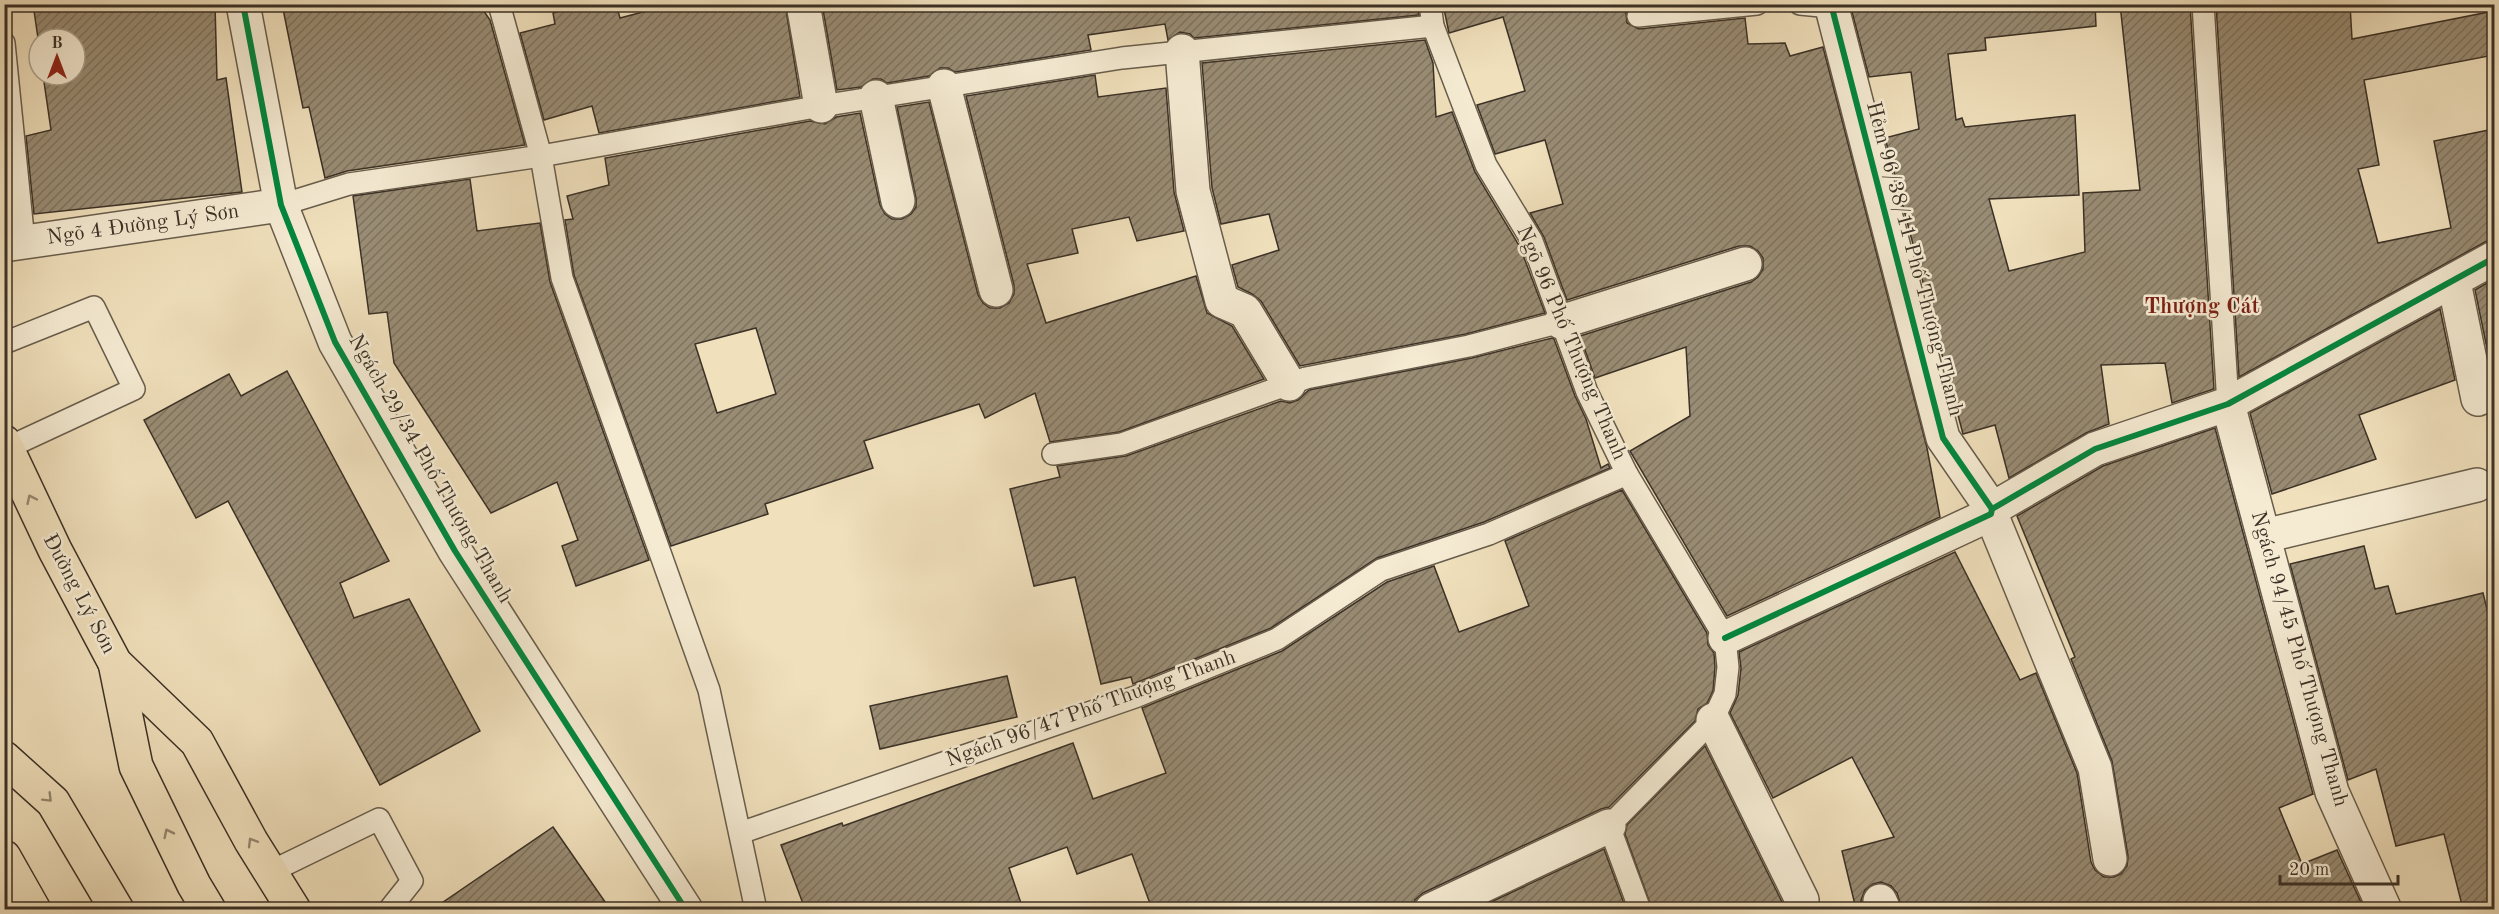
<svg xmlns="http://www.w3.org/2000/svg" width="2499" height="914" viewBox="0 0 2499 914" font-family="'Old Standard TT',serif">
  <defs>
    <pattern id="building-hatch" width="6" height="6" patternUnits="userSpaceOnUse" patternTransform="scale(1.5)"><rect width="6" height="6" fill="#998c74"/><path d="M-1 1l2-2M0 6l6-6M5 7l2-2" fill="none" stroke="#7e735f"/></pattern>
  </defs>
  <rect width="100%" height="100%" fill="#f0e0bc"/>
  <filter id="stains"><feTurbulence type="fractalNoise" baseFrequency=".00333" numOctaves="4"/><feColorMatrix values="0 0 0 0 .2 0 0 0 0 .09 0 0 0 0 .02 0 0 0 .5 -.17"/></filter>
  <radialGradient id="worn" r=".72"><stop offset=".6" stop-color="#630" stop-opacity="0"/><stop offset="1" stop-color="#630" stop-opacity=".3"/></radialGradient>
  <g fill="url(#building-hatch)" stroke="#3b3126" stroke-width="1.5" fill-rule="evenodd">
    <polygon points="33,4 215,4 217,80 226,78 242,192 34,214 26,136 51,130 43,75 75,75 75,39 39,39 39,45"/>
    <polygon points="282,4 479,4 490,20 525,145 347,171 325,178 309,107 303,108"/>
    <polygon points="585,4 616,4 620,18 673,4 785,4 800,97 599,133 592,106 544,120 520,33 555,24 553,13"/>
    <polygon points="822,4 1417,4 1419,15 1194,38 1190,34 1180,32 1168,40 1165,24 1088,35 1091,50 955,72 948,68 940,68 929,76 887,83 881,79 873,79 861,87 837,90"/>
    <polygon points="1443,4 1625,4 1627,23 1639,29 1745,18 1748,44 1785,43 1790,56 1823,47 1927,448 1940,517 1727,616 1630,451 1690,416 1686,347 1595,378 1580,336 1751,282 1758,277 1763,269 1763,258 1758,251 1750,246 1739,246 1567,300 1544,237 1530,213 1563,204 1545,140 1495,154 1477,105 1525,91 1503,17 1449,33"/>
    <polygon points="1893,4 2095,4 2096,26 1985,38 1986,50 1948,54 1956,120 1962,118 1965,127 2075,115 2079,195 1989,199 2009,271 2085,252 2083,193 2140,190 2120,4 2190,4 2214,389 2172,403 2165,363 2101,365 2109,424 2086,433 2009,478 1995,425 1963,434 1885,138 1919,129 1911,72 1869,77 1852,12 1854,9"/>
    <polygon points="2216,4 2350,4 2352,39 2494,11 2494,55 2364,80 2379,165 2358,169 2378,243 2451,228 2434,141 2494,129 2494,239 2485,242 2239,377"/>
    <polygon points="1425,40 1433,63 1436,117 1452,112 1475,172 1520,247 1545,313 1466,334 1300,366 1261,301 1252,294 1238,287 1232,265 1279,250 1269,214 1221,224 1212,188 1202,63"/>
    <path d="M1095,75L1098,97L1166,88L1174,192L1184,231L1137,241L1129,217L1072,229L1078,253L1027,264L1046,323L1196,276L1207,313L1232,326L1264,379L1119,432L1050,442L1035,393L985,418L979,404L864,441L873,468L765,504L768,514L671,546L574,275L565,220L573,219L567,196L609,185L605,158L810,121L825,124L836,117L860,113L880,205L885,214L892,219H902L911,214L916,207V198L897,107L929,102L978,295L983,303L990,308H1000L1009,303L1014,294V285L966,96ZM756,328L776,394L717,413L695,344Z"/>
    <polygon points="470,179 477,231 540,223 550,282 649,560 576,586 562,546 578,540 557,482 491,513 394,363 387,312 369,314 353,196"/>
    <polygon points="2494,279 2494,366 2491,368 2475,290"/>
    <polygon points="2440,309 2455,380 2359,415 2376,459 2272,494 2250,413"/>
    <polygon points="1552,338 1554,339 1575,396 1586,419 1601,468 1608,464 1610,468 1484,522 1377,558 1271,628 1133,684 1131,677 1101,684 1075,577 1034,586 1010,489 1060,477 1057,466 1126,456 1281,401 1290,403 1298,400 1309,390 1472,358"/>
    <polygon points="287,371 389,561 340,583 354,618 409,599 480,731 380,785 228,501 196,518 144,420 229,374 241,396"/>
    <polygon points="2215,428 2313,794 2279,808 2302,864 2337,850 2364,909 1902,909 1897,893 1891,886 1881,882 1873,884 1865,890 1861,900 1863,909 1856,909 1842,851 1894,837 1852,757 1773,798 1730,713 1738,695 1741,668 1739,652 1955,552 2020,680 2036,673 2077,773 2091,862 2095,870 2104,877 2114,877 2121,874 2127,866 2128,856 2112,761 2071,659 2075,657 2017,516 2103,466"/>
    <polygon points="1622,490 1707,633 1708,645 1714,653 1715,667 1713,691 1707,703 1698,709 1695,721 1609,807 1601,809 1423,893 1415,900 1412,909 1152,909 1132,854 1077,874 1067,847 1009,868 1023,909 805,909 781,845 842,823 843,826 1073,743 1093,799 1166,773 1142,708 1282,651 1387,582 1434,566 1459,632 1529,606 1505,541"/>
    <polygon points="2364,546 2375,589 2388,586 2396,614 2483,593 2494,638 2494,909 2463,909 2444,834 2396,846 2376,769 2348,780 2290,564"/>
    <polygon points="1007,676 1017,717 880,749 870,706"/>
    <polygon points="1705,746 1785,908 1786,909 1652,909 1625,834 1627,825"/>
    <polygon points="553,827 610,909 433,909"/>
    <polygon points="1604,849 1626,909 1476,909"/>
  </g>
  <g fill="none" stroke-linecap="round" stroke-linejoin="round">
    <g stroke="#685d4c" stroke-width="24">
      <g id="lane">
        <polyline points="499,4 541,156 562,278 709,690 756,910"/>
        <polyline points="1430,4 1433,26 1486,165 1532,241 1587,392 1627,474 1725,638 1728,667 1725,694 1713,720 1609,826 1640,910"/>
        <polyline points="1800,4 1831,7 1842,5"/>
        <polyline points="2203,4 2228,404"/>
        <polyline points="1638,16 1757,4"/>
        <polyline points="4,43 24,242"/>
        <polyline points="281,205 349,184 541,156 821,106 1122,58 1433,26"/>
        <polyline points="4,343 94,307 134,389 7,448"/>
        <polyline points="1053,454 1122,444 1306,378 1469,346 1561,322"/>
        <polyline points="740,833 1135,697 1277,639 1381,570 1489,534 1627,474"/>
        <polyline points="270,872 379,819 412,881 389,910"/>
      </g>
    </g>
    <g stroke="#685d4c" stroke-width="36">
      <g id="street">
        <polyline points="243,4 281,205 335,342 455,551 686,910"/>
        <polyline points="803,4 821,106"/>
        <polyline points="1831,4 1943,438 1992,509"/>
        <polyline points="1182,51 1193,191 1222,301 1245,311 1289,384"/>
        <polyline points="944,86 996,290"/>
        <polyline points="876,97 898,201"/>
        <polyline points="4,245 281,205"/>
        <polyline points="2454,282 2478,399 2494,392"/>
        <polyline points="1561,322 1745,264"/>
        <polyline points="2228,404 2332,792 2385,910"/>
        <polyline points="1991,514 2095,768 2110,859"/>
        <polyline points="2264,536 2477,485"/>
        <polyline points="1725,638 1991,514 1992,509 2095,449 2228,404 2494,258"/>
        <polyline points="1713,720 1802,900"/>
        <polyline points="1880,901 1884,910"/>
        <polyline points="1431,910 1609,826"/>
      </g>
    </g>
    <g stroke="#3b3126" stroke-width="36">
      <g id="highway">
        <polyline points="4,442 55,550 115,663 197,742 251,841 294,910"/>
        <polyline points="115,663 136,766 194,885 209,910"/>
        <polyline points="4,758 53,802 117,910"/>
        <polyline points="4,857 34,910"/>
      </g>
    </g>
    <use href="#lane" stroke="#f5ebd3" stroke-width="21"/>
    <use href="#street" stroke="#f5ebd3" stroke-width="33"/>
    <use href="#highway" stroke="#f0e0bc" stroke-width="33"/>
    <g stroke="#f5ebd3" stroke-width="10">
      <g id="cycleway">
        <polyline points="243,4 281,205 335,342 455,551 686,910"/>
        <polyline points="1831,4 1943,438 1992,509"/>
        <polyline points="1725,638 1991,514 1992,509 2095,449 2228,404 2494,258"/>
      </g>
    </g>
    <use href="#cycleway" stroke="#00873e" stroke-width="6"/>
  </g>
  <defs><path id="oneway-chevron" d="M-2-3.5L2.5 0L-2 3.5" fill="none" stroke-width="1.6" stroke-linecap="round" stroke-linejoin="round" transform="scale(1.5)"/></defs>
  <g stroke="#968871">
    <use href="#oneway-chevron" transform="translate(31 499) rotate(-115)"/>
    <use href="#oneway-chevron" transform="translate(48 798) rotate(45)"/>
    <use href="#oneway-chevron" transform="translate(168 833) rotate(-116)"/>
    <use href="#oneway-chevron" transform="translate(252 842) rotate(-121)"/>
  </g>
  <g text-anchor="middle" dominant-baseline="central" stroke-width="5" stroke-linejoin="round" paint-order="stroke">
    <g font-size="21" fill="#3b3126" stroke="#f5ebd3">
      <text transform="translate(143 225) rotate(-8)">Ngõ 4 Đường Lý Sơn</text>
      <text transform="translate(1914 259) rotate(75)">Hẻm 96/38/11 Phố Thượng Thanh</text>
      <text transform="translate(1571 343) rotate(67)">Ngõ 96 Phố Thượng Thanh</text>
      <text transform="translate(430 469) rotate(60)">Ngách 29/34 Phố Thượng Thanh</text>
      <text transform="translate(79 594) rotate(62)">Đường Lý Sơn</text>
      <text transform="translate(2299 659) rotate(74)">Ngách 94/45 Phố Thượng Thanh</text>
      <text transform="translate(1091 709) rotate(-20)">Ngách 96/47 Phố Thượng Thanh</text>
    </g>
    <g font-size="22" font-weight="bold" fill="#7a1f14" stroke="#f5ebd3">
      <text x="2202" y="307">Thượng Cát</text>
    </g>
  </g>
  <rect width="2499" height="914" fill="none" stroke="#f0e0bc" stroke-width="24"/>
  <rect x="6" y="6" width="2487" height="902" fill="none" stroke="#3b3126" stroke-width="3"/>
  <rect x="12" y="12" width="2475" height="890" fill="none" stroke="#3b3126" stroke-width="1.5"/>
  <g transform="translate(57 57)"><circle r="28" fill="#f5ebd3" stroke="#aba18e" stroke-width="1.5"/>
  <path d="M0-4.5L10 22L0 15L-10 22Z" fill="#8f2418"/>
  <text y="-9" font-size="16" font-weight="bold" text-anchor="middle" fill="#3b3126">B</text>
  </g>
  <path d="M2280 875v9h118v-9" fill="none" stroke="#3b3126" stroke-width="3"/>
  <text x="2289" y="875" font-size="18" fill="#3b3126" stroke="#f5ebd3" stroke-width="4.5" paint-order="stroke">20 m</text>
  <rect width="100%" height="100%" filter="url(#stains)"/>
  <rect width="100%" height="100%" fill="url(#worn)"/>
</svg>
